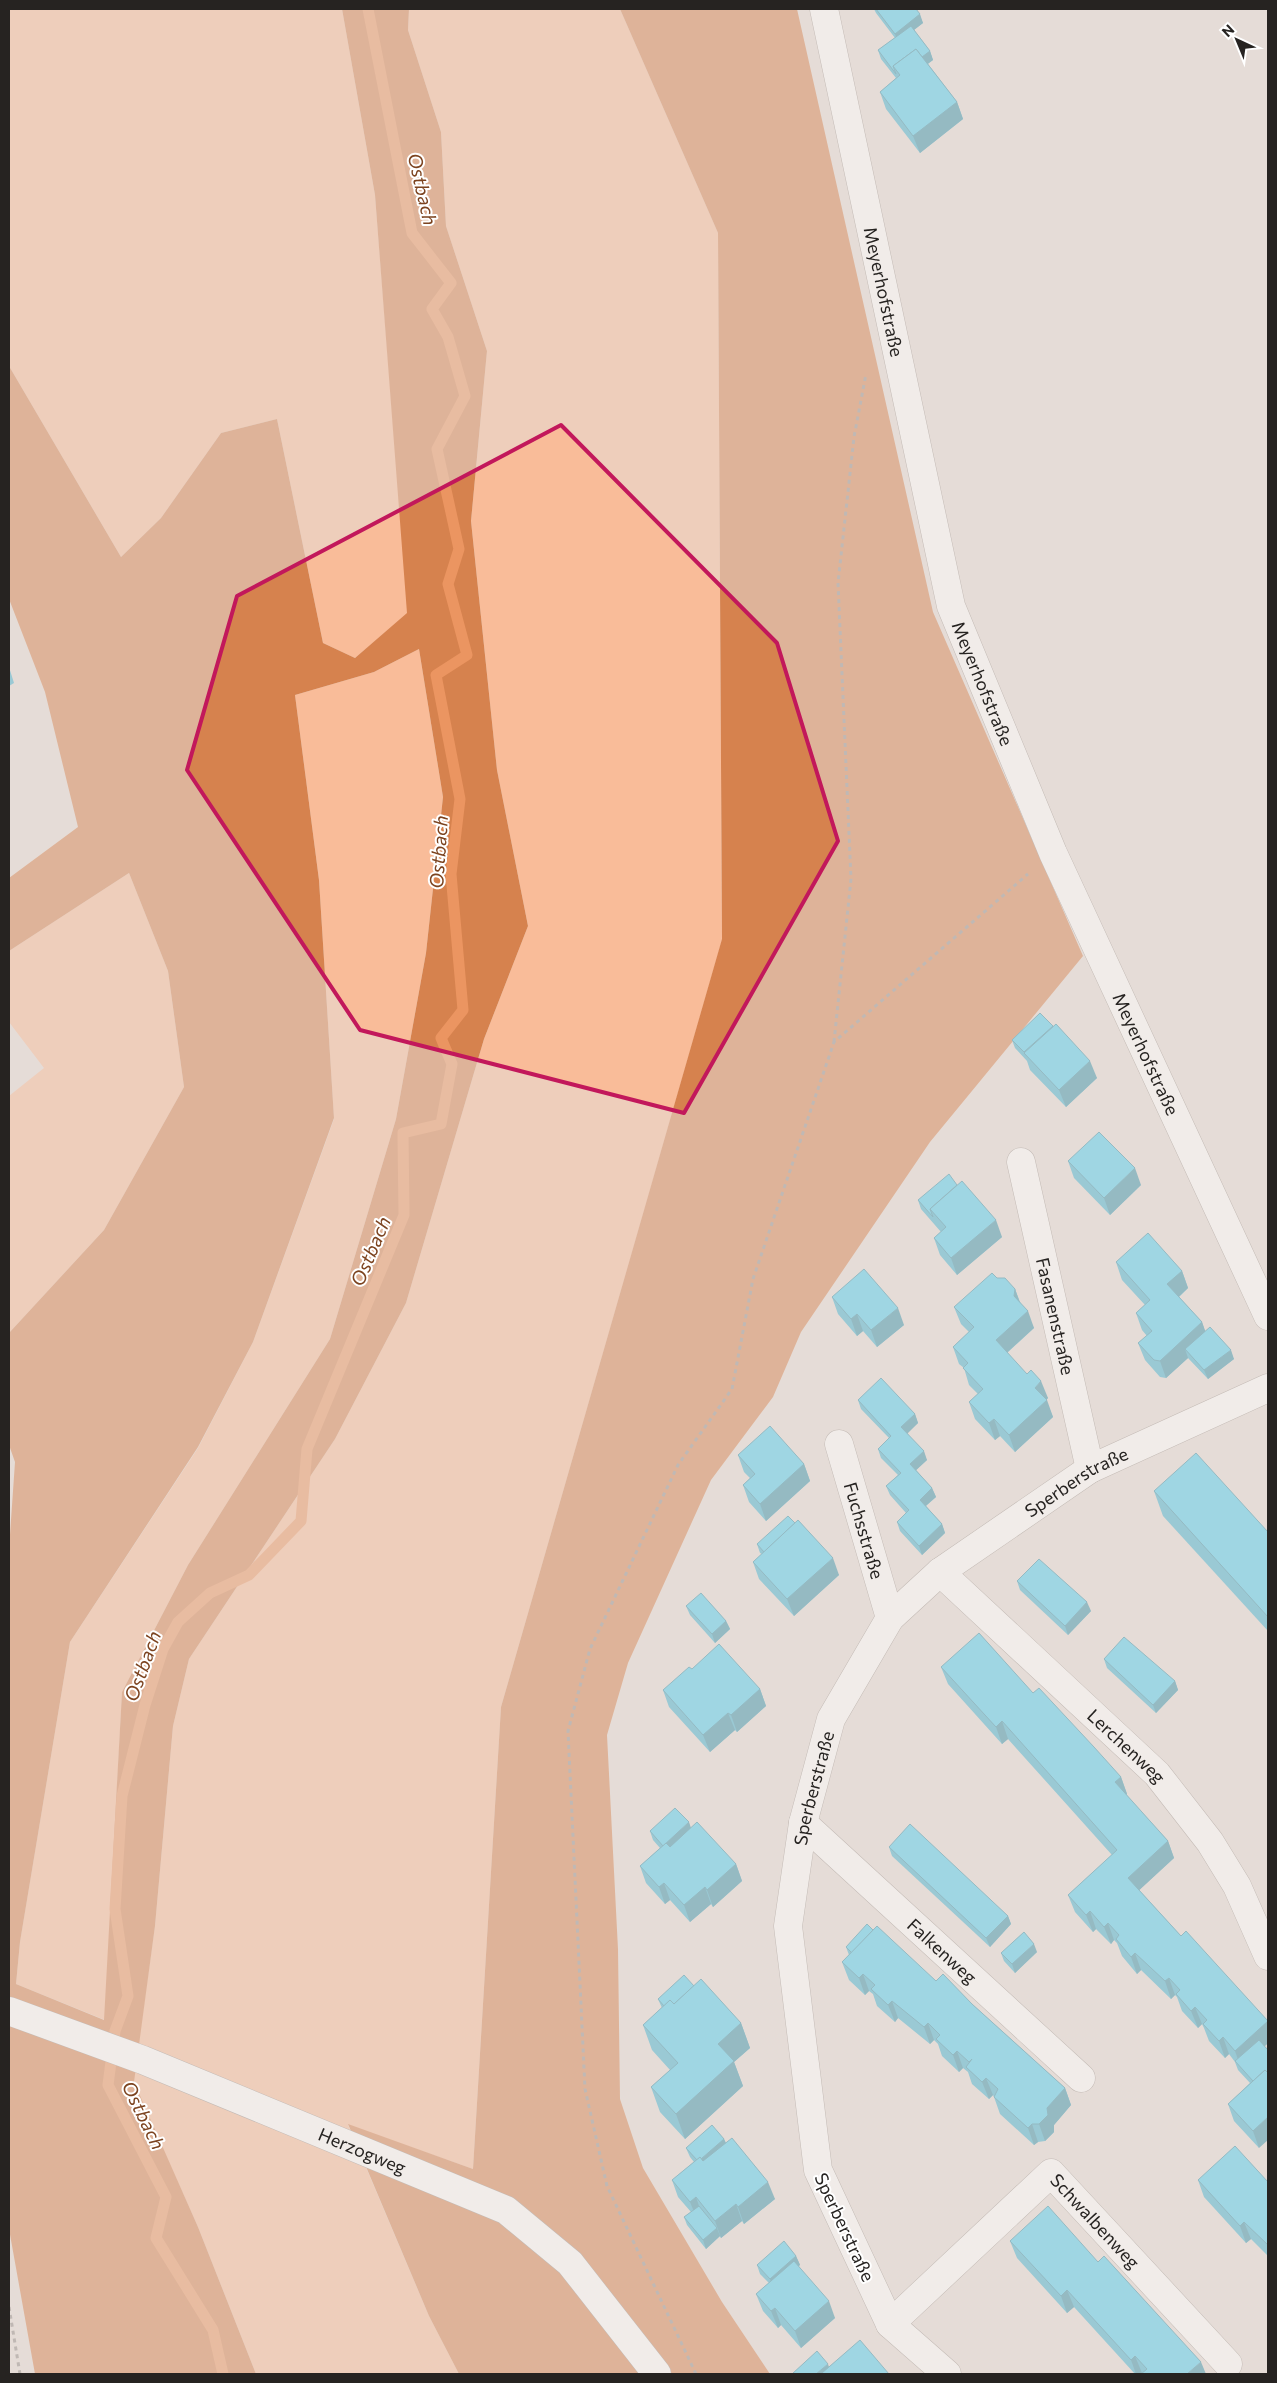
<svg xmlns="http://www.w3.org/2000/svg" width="1277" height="2383" viewBox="0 0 1277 2383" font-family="Commissioner,sans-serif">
  <rect width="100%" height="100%" fill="#e5dcd7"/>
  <g fill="#f9bc99">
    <polygon points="9,9 342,9 375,195 408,613 355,658 323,643 277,419 221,433 161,518 121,557 9,366"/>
    <polygon points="409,9 620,9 718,233 722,940 501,1707 473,2169 348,2125 429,2316 459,2374 256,2374 198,2227 133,2082 155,1926 173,1726 189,1659 335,1439 406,1303 484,1039 528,926 497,770 471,521 487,351 446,226 441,132 408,30"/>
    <polygon points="419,649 443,797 426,953 396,1119 330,1339 188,1565 122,1692 105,2020 16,1984 20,1942 70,1642 198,1448 253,1342 334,1119 319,880 295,695 374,672"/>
    <polygon points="129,873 168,971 184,1087 104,1230 9,1333 9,1096 44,1068 9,1022 9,951"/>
  </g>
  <g fill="#d6824e" fill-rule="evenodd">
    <path d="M342,9H409L408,30L441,132L446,226L487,351L471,521L497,770L528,926L484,1039L406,1303L335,1439L189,1659L173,1726L155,1926L134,2082L198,2227L256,2374H35L9,2229V1549L15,1462L9,1445V1333L104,1230L184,1087L168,971L129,873L9,951V878L78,827L45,692L9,599V366L121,557L161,518L221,433L277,419L323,643L355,658L407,613L375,195ZM419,649L443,797L426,953L396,1119L330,1339L188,1565L122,1692L104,2020L16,1984L20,1942L70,1642L198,1447L253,1342L334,1118L319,880L295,695L374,672Z"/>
    <polygon points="620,9 797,9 933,612 1083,956 930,1142 801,1332 773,1397 711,1480 628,1663 607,1735 618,1949 620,2099 643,2168 722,2302 770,2374 459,2374 429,2316 348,2124 473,2169 501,1707 722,939 718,233"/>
  </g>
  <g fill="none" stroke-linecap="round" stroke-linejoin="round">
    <polyline stroke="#eb9561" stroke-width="11" points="223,2374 213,2330 156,2238 166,2197 108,2085 115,2031 128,1996 115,1909 122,1796 145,1705 163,1649 178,1622 210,1593 249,1575 301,1521 307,1449 404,1215 403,1133 441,1124 452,1064 441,1038 463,1010 451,874 460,799 436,675 467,655 448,584 459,549 437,449 465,396 448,337 432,309 451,283 412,233 368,9"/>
    <g stroke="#9b938e" stroke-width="29">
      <g id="minor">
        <path id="s1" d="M824,9L951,606L1053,853L1268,1316"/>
        <path id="s2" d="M1021,1162L1090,1469"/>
        <path id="s3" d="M839,1444L890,1618"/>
        <path id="s4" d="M940,1572L1157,1774L1210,1842L1237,1886L1268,1956"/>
        <path id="s5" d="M803,1823L1081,2078"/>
        <path id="s6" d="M9,2011L143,2060L506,2210L570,2263L657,2374"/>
        <path id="s7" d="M890,2324L1051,2173L1228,2364"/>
        <path id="s8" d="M947,2374L890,2324L818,2170L788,1926L803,1823L831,1719L890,1618L940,1572L1090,1469L1268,1388"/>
      </g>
    </g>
    <g stroke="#938d89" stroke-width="3" stroke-dasharray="4 4" stroke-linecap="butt">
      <polyline points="834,1042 851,879 838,583 854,437 866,374"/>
      <polyline points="9,2307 20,2374"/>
      <polyline points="696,2374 607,2186 585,2089 568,1731 590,1649 678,1465 732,1389 753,1279 834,1042 1028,874"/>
    </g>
    <use href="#minor" stroke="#fff" stroke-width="28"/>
  </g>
  <g fill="#3fb1d0">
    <polygon points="874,9 916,9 923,23 914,30 930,51 933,60 928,64 957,102 963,119 920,153 886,109 880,92 896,78 881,59 878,50 895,38 876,13"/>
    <polygon points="9,667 14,683 9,686"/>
    <polygon points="1053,1026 1097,1078 1066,1107 1030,1070 1027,1061 1015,1048 1012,1040"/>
    <polygon points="1068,1161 1141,1185 1110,1215 1074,1178"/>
    <polygon points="918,1200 1002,1237 957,1275 940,1255 934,1238 941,1232 921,1209"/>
    <polygon points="1116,1262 1182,1271 1188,1288 1179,1297 1202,1322 1205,1331 1234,1359 1208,1379 1188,1358 1166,1378 1160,1377 1145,1360 1138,1343 1147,1336 1142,1330 1136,1313 1145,1305 1122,1280"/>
    <polygon points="997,1278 1015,1289 1020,1302 1034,1328 1007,1353 1048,1398 1046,1400 1053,1417 1015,1452 1000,1436 995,1440 975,1419 969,1402 978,1394 969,1385 964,1368 959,1364 953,1347 969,1332 961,1324 954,1307"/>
    <polygon points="832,1297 904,1325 877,1347 863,1331 857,1336 838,1314"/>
    <polygon points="858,1400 915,1414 918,1423 907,1433 927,1460 916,1470 932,1488 936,1497 926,1506 942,1524 945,1533 922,1555 900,1531 897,1522 906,1513 890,1495 886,1486 898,1475 881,1458 878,1449 889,1438 861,1409"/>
    <polygon points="738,1455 804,1464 810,1481 766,1521 749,1502 743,1485 750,1478 744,1472"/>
    <polygon points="1154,1491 1268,1532 1268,1631 1163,1516"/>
    <polygon points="795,1523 839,1575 794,1616 759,1579 753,1562 762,1554 760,1553 757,1544"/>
    <polygon points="1017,1581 1091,1611 1068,1635 1020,1590"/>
    <polygon points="686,1606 726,1621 730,1629 715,1643 690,1615"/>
    <polygon points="1104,1659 1175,1681 1178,1690 1156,1713 1107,1668"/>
    <polygon points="941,1667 1033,1693 1121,1777 1127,1794 1126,1795 1168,1841 1174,1858 1139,1890 1181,1936 1268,2021 1268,2043 1265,2046 1259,2148 1234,2121 1228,2104 1250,2083 1238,2070 1235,2062 1229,2054 1225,2058 1209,2041 1204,2028 1202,2024 1198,2028 1182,2011 1177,1997 1175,1995 1171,1999 1141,1970 1137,1974 1122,1956 1117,1943 1114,1940 1111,1944 1096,1929 1093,1932 1075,1912 1068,1895 1112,1855 1008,1739 1002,1744 948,1684"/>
    <polygon points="692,1669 760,1689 766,1706 737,1732 735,1730 710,1752 669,1707 663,1690"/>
    <polygon points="690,1828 736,1864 742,1881 713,1907 711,1904 690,1922 670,1900 665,1904 646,1883 640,1866 660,1848 653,1840 650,1831"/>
    <polygon points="889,1847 1008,1916 1011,1924 990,1947 892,1856"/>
    <polygon points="846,1947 936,1981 972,2004 1065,2088 1071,2105 1054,2125 1054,2132 1045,2141 1038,2142 1034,2145 1000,2114 994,2097 993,2095 989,2099 972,2084 968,2072 963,2068 959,2072 942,2056 938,2044 934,2040 930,2044 898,2018 895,2022 877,2006 873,1994 869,1991 865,1995 849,1980 842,1962 849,1955"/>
    <polygon points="1037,1952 1015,1973 1004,1961 1001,1953"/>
    <polygon points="694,1986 741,2023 750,2048 734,2062 743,2086 685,2139 660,2112 651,2087 670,2070 652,2050 643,2025 662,2008 658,1999"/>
    <polygon points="724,2139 726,2143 775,2199 744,2224 742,2221 721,2238 720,2236 706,2249 687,2225 684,2217 691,2212 678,2197 672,2180 694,2162 690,2157 686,2148"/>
    <polygon points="1198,2180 1268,2182 1268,2256 1251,2239 1246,2243 1204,2197"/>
    <polygon points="1010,2241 1098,2262 1201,2362 1140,2374 1135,2374 1074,2307 1067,2313 1017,2258"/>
    <polygon points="796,2256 800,2265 798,2266 835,2318 801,2348 781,2325 778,2328 763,2311 756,2294 769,2283 760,2274 757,2265"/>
  </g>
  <g fill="#3390a9">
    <polygon points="920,14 923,23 898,42 895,34"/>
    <polygon points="930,51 933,60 902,81 900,75 898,72"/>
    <polygon points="957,102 963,119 920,153 913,136"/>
    <polygon points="1090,1061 1097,1078 1066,1107 1059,1090"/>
    <polygon points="1135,1168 1141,1185 1110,1215 1104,1198"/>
    <polygon points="996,1220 1002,1237 957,1275 951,1258"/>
    <polygon points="1182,1271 1188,1288 1174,1301 1167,1284"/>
    <polygon points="1015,1289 1021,1306 1014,1296"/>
    <polygon points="898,1308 904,1325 877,1347 871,1330"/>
    <polygon points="1028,1311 1034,1328 1002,1357 996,1340"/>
    <polygon points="857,1314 863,1331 857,1336 851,1319"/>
    <polygon points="1202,1322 1208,1339 1185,1349 1188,1358 1166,1378 1160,1361"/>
    <polygon points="1231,1350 1234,1359 1208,1379 1204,1370"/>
    <polygon points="1041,1381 1048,1398 1041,1405 1035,1388"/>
    <polygon points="1047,1400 1053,1417 1015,1452 1009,1435"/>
    <polygon points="915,1414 918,1423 905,1436 901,1427"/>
    <polygon points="994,1419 1000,1436 995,1440 989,1423"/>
    <polygon points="924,1451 927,1460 913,1473 910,1464"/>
    <polygon points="804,1464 810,1481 766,1521 760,1504"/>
    <polygon points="932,1488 936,1497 923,1508 920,1500"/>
    <polygon points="942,1524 945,1533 922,1555 919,1546"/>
    <polygon points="833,1558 839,1575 794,1616 787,1599"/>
    <polygon points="1087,1602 1091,1611 1068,1635 1065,1626"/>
    <polygon points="726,1621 730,1629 715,1643 712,1634"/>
    <polygon points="1175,1681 1178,1690 1156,1713 1153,1705"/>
    <polygon points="760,1689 766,1706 737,1732 731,1715"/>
    <polygon points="728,1713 735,1730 710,1752 703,1735"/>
    <polygon points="1002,1721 1008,1739 1002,1744 996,1727"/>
    <polygon points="1121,1777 1127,1794 1121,1799 1115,1782"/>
    <polygon points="689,1822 692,1831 666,1854 663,1846"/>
    <polygon points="1168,1841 1174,1858 1134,1895 1128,1878"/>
    <polygon points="736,1864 742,1881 713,1907 707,1890"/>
    <polygon points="664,1883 670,1900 665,1904 659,1887"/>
    <polygon points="705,1887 711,1904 690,1922 684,1905"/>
    <polygon points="1090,1911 1096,1929 1093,1932 1086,1915"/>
    <polygon points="1008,1916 1011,1924 990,1947 986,1938"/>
    <polygon points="1108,1923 1114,1940 1111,1944 1104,1927"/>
    <polygon points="1034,1944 1037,1952 1015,1973 1012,1964"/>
    <polygon points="1135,1953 1141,1970 1137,1974 1131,1957"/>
    <polygon points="863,1974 869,1991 865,1995 859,1978"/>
    <polygon points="1169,1978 1175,1995 1171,1999 1165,1981"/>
    <polygon points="892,2001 898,2018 895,2022 888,2005"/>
    <polygon points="1195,2007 1202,2024 1198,2028 1191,2011"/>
    <polygon points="1268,2021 1268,2043 1241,2068 1235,2051"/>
    <polygon points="741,2023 750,2048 734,2062 743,2086 685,2139 676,2114 718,2044"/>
    <polygon points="928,2023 934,2040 930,2044 924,2027"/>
    <polygon points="1223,2037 1229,2054 1225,2058 1219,2041"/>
    <polygon points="957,2051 963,2068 959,2072 953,2055"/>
    <polygon points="986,2078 993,2095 989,2099 982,2082"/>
    <polygon points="1065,2088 1071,2105 1054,2125 1054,2132 1045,2141 1039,2124 1047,2108"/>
    <polygon points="1268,2117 1268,2140 1259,2148 1253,2131"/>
    <polygon points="1032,2124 1038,2142 1034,2145 1028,2128"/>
    <polygon points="724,2139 728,2148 701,2171 698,2162"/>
    <polygon points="768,2182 775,2199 744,2224 738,2207"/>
    <polygon points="696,2197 702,2215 697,2219 690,2202"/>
    <polygon points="736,2204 742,2221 721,2238 715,2221"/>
    <polygon points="1244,2222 1251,2239 1246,2243 1240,2226"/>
    <polygon points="717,2228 720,2236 706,2249 703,2240"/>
    <polygon points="796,2256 800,2265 773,2288 770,2279"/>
    <polygon points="1067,2290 1074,2307 1067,2313 1061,2296"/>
    <polygon points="829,2301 835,2318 801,2348 795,2331"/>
    <polygon points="775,2308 781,2325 778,2328 771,2311"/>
    <polygon points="1135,2356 1142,2373 1140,2374 1136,2374 1131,2360"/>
    <polygon points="1201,2362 1206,2374 1187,2374"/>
    <polygon points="828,2364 831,2373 822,2373 823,2374 816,2374"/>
  </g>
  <g fill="#49cef2" stroke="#3390a9">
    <polygon points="876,9 916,9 920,14 895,34"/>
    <polygon points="911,26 930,51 922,57 916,49 893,66 896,74 878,50"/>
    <polygon points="916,49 957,102 913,136 880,92 900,75 893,66"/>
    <polygon points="1040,1013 1053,1026 1024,1052 1012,1040"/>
    <polygon points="1056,1024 1090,1061 1059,1090 1024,1053"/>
    <polygon points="1099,1132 1135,1168 1104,1198 1068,1161"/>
    <polygon points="949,1174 957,1185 930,1209 933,1217 918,1200"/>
    <polygon points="962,1181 996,1220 951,1258 934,1238 946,1227 930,1209"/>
    <polygon points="1148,1233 1182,1271 1167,1284 1202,1322 1160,1361 1154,1360 1138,1343 1152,1331 1136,1313 1150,1300 1116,1262"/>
    <polygon points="864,1269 898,1308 871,1330 857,1314 851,1319 832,1297"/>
    <polygon points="992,1273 997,1278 1005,1278 1015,1289 1014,1296 1028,1311 996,1340 1027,1374 1031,1370 1041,1381 1035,1388 1047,1400 1009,1435 994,1419 989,1423 969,1402 983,1389 963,1368 968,1363 953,1347 974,1327 954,1307"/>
    <polygon points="1210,1327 1231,1350 1204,1370 1185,1349"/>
    <polygon points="881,1378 915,1414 901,1427 924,1451 910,1464 932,1488 920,1500 942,1524 919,1546 897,1522 909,1510 886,1486 901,1473 878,1449 891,1436 858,1400"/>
    <polygon points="770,1426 804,1464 760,1504 743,1485 755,1474 738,1455"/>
    <polygon points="1196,1453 1268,1532 1268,1617 1154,1491"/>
    <polygon points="788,1516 795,1523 764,1552 757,1544"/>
    <polygon points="798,1520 833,1558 787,1599 753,1562"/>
    <polygon points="1039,1559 1087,1602 1065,1626 1017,1581"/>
    <polygon points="701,1593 726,1621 712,1634 686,1606"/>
    <polygon points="979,1633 1033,1693 1039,1688 1094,1747 1121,1777 1115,1782 1168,1841 1128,1878 1181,1936 1186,1931 1268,2021 1235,2051 1223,2037 1219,2041 1203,2024 1207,2020 1195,2007 1191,2011 1176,1994 1180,1990 1169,1978 1165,1981 1135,1953 1131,1957 1116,1939 1119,1935 1108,1923 1104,1927 1090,1911 1086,1915 1068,1895 1117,1850 1002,1721 996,1727 941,1667"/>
    <polygon points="1124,1637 1175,1681 1153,1705 1104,1659"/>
    <polygon points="719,1644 760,1689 731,1715 728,1713 703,1735 663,1690 689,1667 692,1669"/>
    <polygon points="675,1808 689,1822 663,1846 650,1831"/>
    <polygon points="697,1822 736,1864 707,1890 705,1887 684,1905 664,1883 659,1887 640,1866 666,1843 670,1847"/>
    <polygon points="910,1824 1008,1916 986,1938 889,1847"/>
    <polygon points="867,1924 873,1930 852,1953 846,1947"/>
    <polygon points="877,1926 936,1981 943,1974 972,2004 1065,2088 1047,2108 1048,2115 1039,2124 1032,2124 1028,2128 994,2097 998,2089 986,2078 982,2082 966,2067 972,2059 969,2062 957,2051 953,2055 936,2039 940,2035 928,2023 924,2027 892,2001 888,2005 871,1989 875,1985 863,1974 859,1978 842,1962"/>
    <polygon points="1024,1932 1034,1944 1012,1964 1001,1953"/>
    <polygon points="684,1975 694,1986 674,2004 670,2000 664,2006 658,1999"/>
    <polygon points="701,1979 741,2023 718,2044 734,2061 676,2114 651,2087 678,2063 643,2025 670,2000 674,2004"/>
    <polygon points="1259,2040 1268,2050 1268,2073 1265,2070 1253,2081 1235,2061"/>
    <polygon points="1265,2070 1268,2073 1268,2117 1253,2131 1228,2104"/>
    <polygon points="712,2125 724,2139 701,2159 700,2157 697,2160 686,2148"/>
    <polygon points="732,2138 768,2182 738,2207 736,2204 715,2221 696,2197 690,2202 672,2180 700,2157 703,2161"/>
    <polygon points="1235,2146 1268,2182 1268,2245 1244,2222 1240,2226 1198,2180"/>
    <polygon points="699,2206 717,2228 703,2240 684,2217"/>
    <polygon points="1048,2206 1098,2262 1104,2256 1201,2362 1187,2374 1141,2374 1147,2369 1135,2356 1131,2360 1067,2290 1061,2296 1010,2241"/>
    <polygon points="784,2241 796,2256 770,2279 757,2265"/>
    <polygon points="794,2261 829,2301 795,2331 775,2308 771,2311 756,2294"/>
    <polygon points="860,2340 889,2374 824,2374 822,2373"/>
    <polygon points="817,2351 828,2364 816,2374 792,2374"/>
  </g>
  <path d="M0 0H1277V2383H0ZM561,425L777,643L838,841L684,1113L360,1030L187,770L237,596Z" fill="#e5dcd7" fill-opacity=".55" fill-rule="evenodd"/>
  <path fill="none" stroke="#c2185b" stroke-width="4" stroke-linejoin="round" d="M561,425L777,643L838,841L684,1113L360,1030L187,770L237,596Z"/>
  <g text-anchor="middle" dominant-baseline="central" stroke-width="4" stroke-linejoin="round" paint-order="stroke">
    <g font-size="18" fill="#262321" stroke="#fff">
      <text stroke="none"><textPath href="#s1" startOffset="289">Meyerhofstraße</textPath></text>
      <text stroke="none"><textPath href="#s1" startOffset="694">Meyerhofstraße</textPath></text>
      <text stroke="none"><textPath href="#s1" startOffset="1099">Meyerhofstraße</textPath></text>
      <text stroke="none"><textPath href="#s2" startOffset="158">Fasanenstraße</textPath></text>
      <text stroke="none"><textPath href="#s8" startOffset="1052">Sperberstraße</textPath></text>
      <text stroke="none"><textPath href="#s3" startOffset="90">Fuchsstraße</textPath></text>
      <text stroke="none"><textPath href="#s4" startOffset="255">Lerchenweg</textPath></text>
      <text stroke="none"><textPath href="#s8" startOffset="632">Sperberstraße</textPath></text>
      <text stroke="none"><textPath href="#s5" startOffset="189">Falkenweg</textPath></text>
      <text stroke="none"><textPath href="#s6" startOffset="380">Herzogweg</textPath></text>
      <text stroke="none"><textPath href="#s7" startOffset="286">Schwalbenweg</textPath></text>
      <text transform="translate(845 2227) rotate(65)">Sperberstraße</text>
    </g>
    <g font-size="19" font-style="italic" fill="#7c431f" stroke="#fff">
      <text transform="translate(423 189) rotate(77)">Ostbach</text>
      <text transform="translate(438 852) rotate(-86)">Ostbach</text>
      <text transform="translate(370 1251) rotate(-67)">Ostbach</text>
      <text transform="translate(142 1666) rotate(-70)">Ostbach</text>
      <text transform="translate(144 2115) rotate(64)">Ostbach</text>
    </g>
  </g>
  <rect width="1277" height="2383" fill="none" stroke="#262321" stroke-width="20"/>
  <g transform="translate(1237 40) rotate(316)" stroke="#ffffff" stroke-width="4" paint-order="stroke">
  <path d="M0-4L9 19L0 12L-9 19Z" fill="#262321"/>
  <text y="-8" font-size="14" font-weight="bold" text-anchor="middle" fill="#262321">N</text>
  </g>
</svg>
